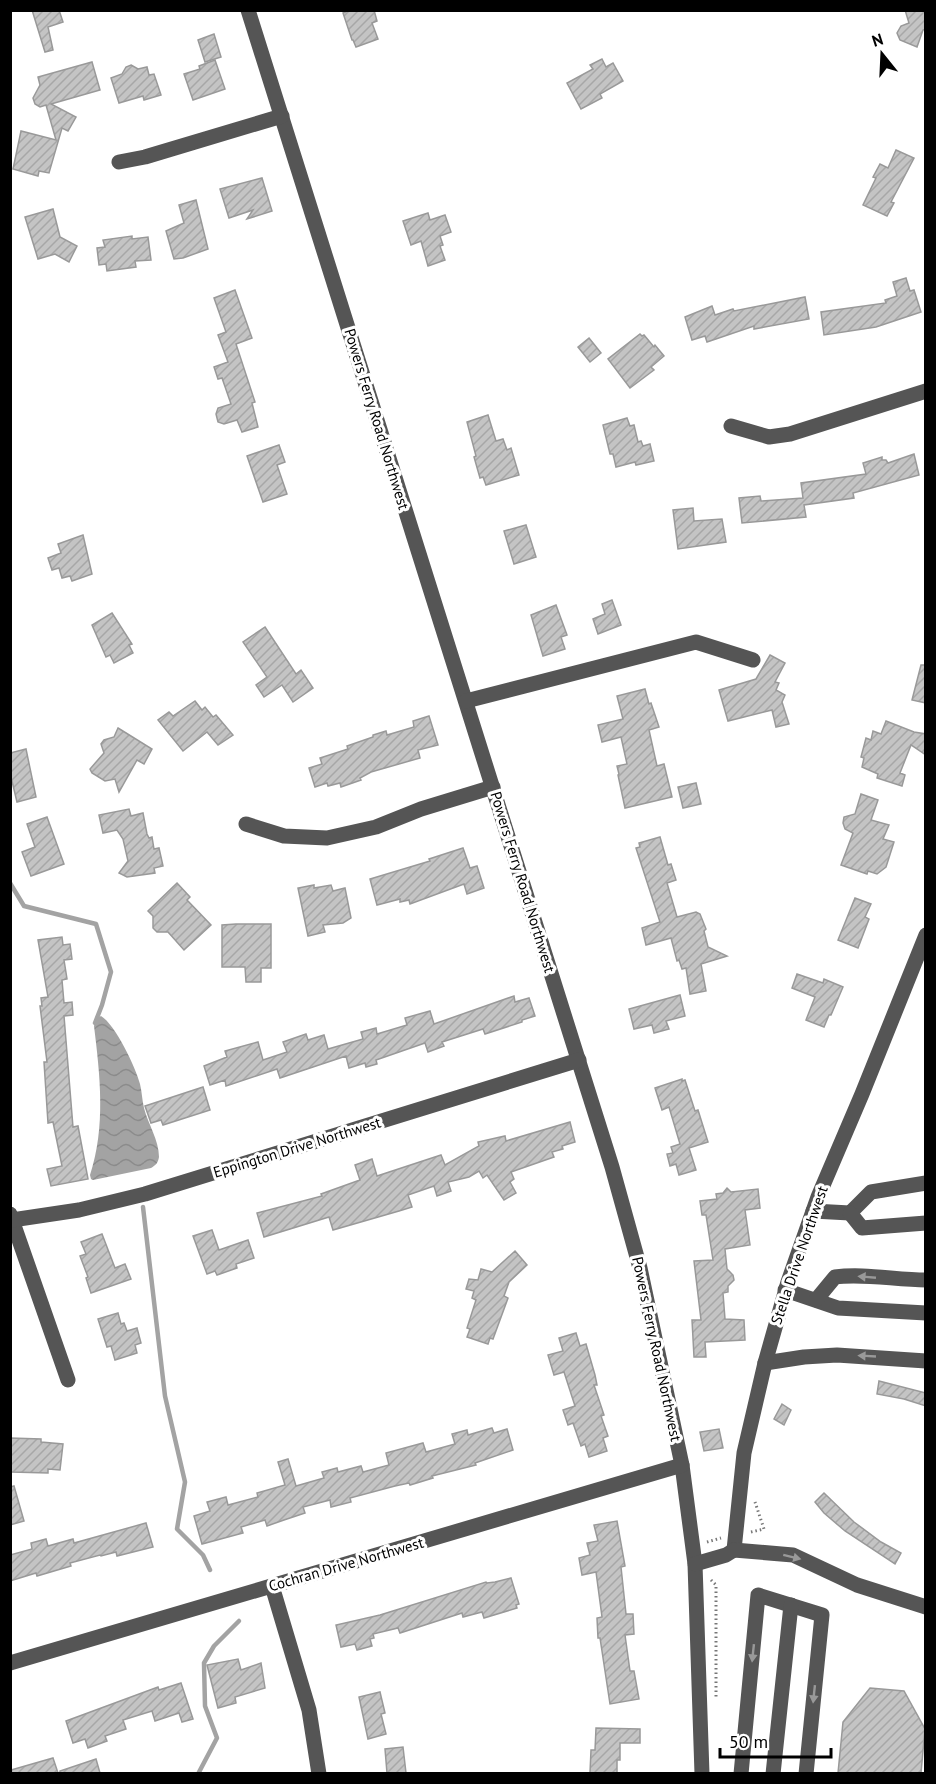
<svg xmlns="http://www.w3.org/2000/svg" width="936" height="1784" viewBox="0 0 936 1784" font-family="'PT Sans',sans-serif">
  <defs>
    <pattern id="water-waves" width="16" height="10" patternUnits="userSpaceOnUse" patternTransform="scale(1.5)"><rect width="16" height="10" fill="#a3a3a3"/><path d="M0 5q4-4 8 0t8 0" fill="none" stroke="#8b8b8b"/></pattern>
    <pattern id="building-hatch" width="6" height="6" patternUnits="userSpaceOnUse" patternTransform="scale(1.5)"><rect width="6" height="6" fill="#c4c4c4"/><path d="M-1 1l2-2M0 6l6-6M5 7l2-2" fill="none" stroke="#a7a7a7"/></pattern>
  </defs>
  <rect width="100%" height="100%" fill="#fff"/>
  <path fill="url(#water-waves)" d="M101,1016C115,1024 136,1068 140,1084C142,1092 142,1100 144,1108C148,1124 159,1140 159,1157C158,1163 156,1165 151,1168L93,1180L91,1179L90,1175C106,1127 100,1075 94,1026L96,1019Z"/>
  <g fill="none" stroke-linecap="round" stroke-linejoin="round">
    <g stroke="#a3a3a3" stroke-width="4.5">
      <polyline points="10,883 24,906 96,924 111,972 102,1005 95,1023"/>
      <polyline points="143,1207 165,1396 185,1482 177,1529 203,1555 210,1570"/>
      <polyline points="198,1774 217,1738 205,1706 204,1663 214,1646 239,1621"/>
    </g>
  </g>
  <g fill="url(#building-hatch)" stroke="#999" stroke-width="1.5">
    <polygon points="32,10 59,10 63,22 48,27 53,50 45,52"/>
    <polygon points="350,10 374,10 377,21 372,23 378,39 356,47 353,40 352,40 343,13"/>
    <polygon points="905,10 926,10 926,29 923,30 917,47 900,40 897,33 901,26 909,23"/>
    <polygon points="214,34 221,57 205,62 198,40"/>
    <polygon points="602,59 606,67 613,63 623,81 600,94 602,98 581,109 567,83 593,69 590,65"/>
    <polygon points="215,60 225,89 193,100 184,74 200,69 199,66"/>
    <polygon points="92,62 100,90 51,104 76,117 68,131 62,128 49,173 39,171 38,176 13,169 21,131 56,140 46,105 40,107 35,104 33,98 40,85 38,77"/>
    <polygon points="131,65 138,69 147,67 149,75 154,74 161,95 144,100 143,96 119,103 111,78 122,74 126,67"/>
    <polygon points="896,150 914,158 891,202 894,203 887,216 863,205 876,178 873,177 880,164 888,168"/>
    <polygon points="262,178 272,211 247,219 253,210 229,218 220,189"/>
    <polygon points="196,200 208,249 183,258 174,259 166,231 184,223 179,205"/>
    <polygon points="53,209 60,237 77,246 69,262 55,254 38,259 25,217"/>
    <polygon points="428,213 430,220 445,215 451,232 440,236 443,245 440,246 445,260 428,266 421,241 411,245 403,221"/>
    <polygon points="132,236 132,239 148,237 151,260 135,261 136,267 107,271 106,264 99,265 97,248 105,247 103,240"/>
    <polygon points="906,278 910,291 914,290 921,312 876,327 824,335 821,312 886,303 885,300 897,296 893,282"/>
    <polygon points="235,290 252,338 236,344 255,402 252,403 258,427 242,432 237,420 224,424 218,422 216,414 218,408 231,404 222,378 218,379 214,367 228,362 218,335 226,332 214,298"/>
    <polygon points="805,297 809,319 754,329 754,326 707,342 705,336 692,340 685,317 712,306 715,315 733,309 734,311"/>
    <polygon points="640,334 642,336 644,335 654,347 655,345 664,356 651,367 654,370 630,388 608,359"/>
    <polygon points="589,338 601,353 590,362 578,347"/>
    <polygon points="488,415 496,441 503,439 507,450 511,448 519,475 486,485 483,477 480,478 474,457 476,456 467,422"/>
    <polygon points="627,418 630,426 634,425 638,442 641,441 643,446 650,444 654,461 636,465 635,462 616,467 613,454 610,454 603,425"/>
    <polygon points="279,445 285,462 277,465 287,494 263,502 247,456"/>
    <polygon points="914,454 919,475 853,493 854,498 804,505 806,517 742,523 739,498 760,496 761,501 803,498 801,483 866,474 863,463 882,457 882,460 886,460 888,463"/>
    <polygon points="693,508 694,521 722,519 726,542 678,549 673,510"/>
    <polygon points="526,525 536,557 514,564 504,531"/>
    <polygon points="83,535 92,574 72,581 70,576 62,578 59,568 52,570 48,558 61,553 58,544"/>
    <polygon points="612,600 621,625 598,634 593,619 605,614 602,604"/>
    <polygon points="556,605 567,635 561,637 565,649 543,656 531,615"/>
    <polygon points="112,613 132,644 129,645 133,653 114,663 110,655 106,657 92,625"/>
    <polygon points="265,627 296,674 301,670 313,688 293,702 282,685 264,697 256,685 267,677 243,642"/>
    <polygon points="770,655 785,663 775,682 779,683 776,690 785,695 782,702 789,724 776,727 772,710 728,721 719,690 756,679"/>
    <polygon points="921,665 926,665 926,703 912,700"/>
    <polygon points="645,689 649,704 651,703 659,727 649,730 657,766 664,764 672,797 625,808 618,775 619,774 617,766 627,764 621,737 602,742 598,725 623,719 617,696"/>
    <polygon points="195,701 202,710 205,707 213,717 216,715 233,735 218,745 207,732 183,751 158,720 169,712 173,716"/>
    <polygon points="429,716 438,745 418,750 420,758 371,772 360,778 361,780 341,787 340,783 328,786 327,783 315,787 309,768 322,764 320,758 348,749 347,746 373,737 373,735 386,731 387,735 414,727 413,721"/>
    <polygon points="886,721 914,732 926,734 926,755 911,745 900,773 905,775 902,786 877,778 878,774 862,767 864,758 861,757 866,738 871,740 873,731 881,734"/>
    <polygon points="118,728 152,749 144,764 137,760 119,792 115,779 105,781 92,773 90,769 104,753 101,744 104,740 114,737"/>
    <polygon points="26,749 36,797 17,802 10,773 10,753"/>
    <polygon points="696,783 701,804 683,808 678,787"/>
    <polygon points="861,794 878,800 871,820 889,825 883,839 894,842 886,867 877,874 868,871 867,874 841,865 853,833 845,829 843,823 844,817 855,814"/>
    <polygon points="129,809 131,816 143,813 147,834 149,838 152,837 154,849 159,848 163,866 154,868 155,873 127,877 119,873 128,861 123,839 117,830 103,833 99,815"/>
    <polygon points="47,817 64,864 31,876 22,852 35,847 27,824"/>
    <polygon points="660,837 668,865 671,864 676,880 667,883 677,917 696,912 700,914 706,929 704,931 708,947 727,956 701,964 706,991 690,994 686,968 682,969 679,960 677,961 671,938 646,945 642,928 660,922 636,848 640,847 639,843"/>
    <polygon points="463,848 470,868 477,866 484,888 467,894 464,884 410,904 409,900 400,902 400,899 377,905 370,879 430,861 429,859"/>
    <polygon points="177,883 190,897 187,900 211,925 184,950 168,932 157,932 153,928 153,916 148,911"/>
    <polygon points="314,885 314,888 331,885 333,891 345,888 351,918 343,923 323,925 325,932 308,936 298,888"/>
    <polygon points="855,898 871,904 865,917 869,919 858,948 838,940"/>
    <polygon points="236,924 271,924 271,968 261,968 261,982 246,982 245,967 222,967 222,925"/>
    <polygon points="62,937 63,945 70,944 72,959 64,960 67,979 62,980 64,1003 72,1002 73,1015 64,1016 73,1127 78,1126 88,1179 51,1186 47,1169 62,1166 53,1122 48,1123 44,1062 47,1062 40,1006 42,1006 41,998 48,997 38,940"/>
    <polygon points="797,974 823,983 824,979 843,987 831,1015 829,1015 824,1027 806,1020 815,997 792,988"/>
    <polygon points="680,995 685,1016 666,1021 669,1029 654,1033 652,1025 634,1029 629,1009"/>
    <polygon points="514,996 515,1002 529,998 535,1016 522,1020 522,1022 485,1034 483,1029 442,1042 444,1046 428,1052 425,1043 376,1060 377,1064 366,1067 365,1063 349,1068 346,1056 280,1078 277,1069 226,1086 225,1080 210,1085 204,1066 227,1057 225,1051 258,1042 263,1060 287,1052 283,1042 306,1034 308,1040 324,1035 328,1049 363,1039 361,1032 376,1028 377,1034 407,1025 405,1018 430,1011 434,1024"/>
    <polygon points="682,1079 682,1081 685,1080 695,1111 698,1110 708,1142 689,1148 696,1170 679,1175 676,1164 670,1166 667,1154 673,1153 671,1147 680,1144 669,1107 662,1110 655,1088"/>
    <polygon points="203,1087 210,1110 163,1125 161,1120 151,1123 145,1106"/>
    <polygon points="570,1122 575,1142 562,1146 563,1149 552,1152 554,1157 511,1172 514,1179 510,1182 516,1193 504,1200 487,1175 483,1178 479,1171 469,1177 448,1182 451,1191 437,1196 434,1186 408,1195 412,1207 399,1211 333,1230 329,1217 264,1237 257,1213 322,1196 321,1194 360,1180 355,1165 372,1159 377,1176 441,1155 445,1165 479,1146 478,1142 505,1136 506,1141"/>
    <polygon points="727,1188 731,1192 758,1189 760,1208 745,1210 750,1245 725,1249 727,1269 733,1275 734,1280 728,1286 728,1292 723,1293 725,1319 744,1320 745,1340 705,1342 706,1357 694,1357 692,1320 701,1320 694,1261 713,1260 706,1215 702,1215 700,1201 717,1199 716,1194 723,1193"/>
    <polygon points="212,1230 219,1250 248,1240 254,1258 236,1264 237,1268 217,1275 215,1271 207,1274 193,1236"/>
    <polygon points="102,1234 115,1268 125,1264 131,1279 91,1293 86,1278 88,1277 80,1256 86,1254 81,1242"/>
    <polygon points="515,1251 527,1265 509,1282 504,1296 508,1298 493,1339 490,1338 488,1344 467,1337 470,1329 467,1328 476,1300 472,1298 474,1291 466,1289 469,1279 478,1280 481,1269 492,1272"/>
    <polygon points="118,1313 121,1324 124,1323 127,1331 137,1328 141,1343 135,1345 137,1353 115,1360 111,1346 107,1347 98,1319"/>
    <polygon points="576,1333 580,1346 586,1344 595,1375 597,1385 594,1385 604,1415 601,1416 608,1436 603,1438 607,1451 589,1457 585,1444 581,1446 573,1423 568,1425 563,1410 575,1406 564,1372 554,1375 548,1355 563,1351 559,1338"/>
    <polygon points="879,1381 926,1393 926,1406 904,1399 877,1394"/>
    <polygon points="782,1404 791,1410 784,1425 774,1419"/>
    <polygon points="492,1428 494,1433 507,1429 513,1450 475,1463 476,1465 432,1476 433,1478 410,1485 409,1483 395,1486 350,1498 351,1502 331,1507 330,1500 303,1507 305,1513 284,1520 267,1526 265,1520 241,1527 243,1533 202,1544 194,1516 210,1511 207,1502 226,1497 228,1505 258,1497 257,1493 285,1485 278,1462 288,1459 296,1486 324,1478 322,1472 337,1468 338,1472 361,1466 363,1472 389,1465 386,1453 423,1443 426,1452 455,1444 452,1434 467,1430 468,1435"/>
    <polygon points="719,1429 723,1448 704,1451 700,1432"/>
    <polygon points="10,1438 41,1439 41,1442 63,1444 60,1470 48,1469 48,1473 11,1472"/>
    <polygon points="14,1486 24,1521 10,1525 10,1487"/>
    <polygon points="824,1493 854,1522 881,1542 901,1553 895,1564 845,1531 824,1513 815,1502"/>
    <polygon points="617,1521 625,1566 621,1567 626,1614 633,1614 634,1634 625,1635 630,1671 634,1671 639,1699 610,1704 600,1638 598,1638 597,1618 602,1617 596,1572 582,1575 579,1558 590,1555 587,1543 598,1541 594,1525"/>
    <polygon points="146,1523 153,1547 117,1556 116,1552 101,1556 100,1555 70,1563 71,1566 37,1576 36,1573 10,1581 10,1555 32,1549 31,1543 46,1539 48,1546 73,1539 74,1543"/>
    <polygon points="511,1578 519,1604 516,1605 517,1608 484,1618 482,1612 463,1617 462,1613 400,1633 398,1628 373,1634 374,1638 370,1639 372,1646 357,1650 355,1644 341,1647 336,1625 380,1615 486,1582 487,1583 495,1582"/>
    <polygon points="238,1659 241,1670 261,1663 265,1688 235,1697 236,1703 218,1708 207,1665"/>
    <polygon points="181,1683 193,1719 182,1722 179,1713 155,1721 152,1711 123,1720 126,1729 105,1736 107,1741 88,1748 85,1739 73,1743 66,1721 158,1687 159,1690"/>
    <polygon points="870,1688 904,1691 925,1729 921,1773 838,1773 843,1722"/>
    <polygon points="380,1692 385,1713 381,1714 386,1734 368,1739 359,1697"/>
    <polygon points="596,1728 640,1729 640,1743 620,1743 620,1760 617,1760 617,1773 590,1773 591,1750 595,1750"/>
    <polygon points="403,1747 406,1773 387,1773 385,1749"/>
    <polygon points="53,1758 58,1773 12,1773 11,1770"/>
    <polygon points="96,1759 100,1773 60,1773 60,1771"/>
  </g>
  <g fill="none" stroke-linecap="round" stroke-linejoin="round">
    <g stroke="#777" stroke-width="3" stroke-dasharray="1.5 3" stroke-linecap="butt">
      <polyline points="751,1532 764,1529 755,1502"/>
      <polyline points="707,1542 721,1538"/>
      <polyline points="711,1580 716,1585 716,1697"/>
    </g>
    <g stroke="#555" stroke-width="15">
      <polyline points="248,10 612,1167 640,1268 682,1465 695,1564 702,1774"/>
      <polyline points="119,162 145,157 282,116"/>
      <polyline points="731,426 769,437 790,434 926,391"/>
      <polyline points="466,701 696,642 753,660"/>
      <polyline points="246,824 284,836 327,838 376,827 421,809 493,787"/>
      <polyline points="813,1211 850,1213 871,1192 926,1183"/>
      <polyline points="850,1213 862,1228 926,1223"/>
      <polyline points="10,1214 68,1380"/>
      <polyline points="12,1220 79,1210 145,1194 579,1060"/>
      <polyline points="785,1290 838,1308 926,1313"/>
      <path d="M816,1300L835,1277C864,1273 896,1280 926,1280"/>
      <polyline points="765,1363 804,1357 837,1355 926,1361"/>
      <polyline points="734,1550 744,1453 765,1363 788,1282 818,1197 862,1094 926,935"/>
      <polyline points="734,1550 793,1555 857,1585 926,1607"/>
      <polyline points="695,1564 726,1555 734,1550"/>
      <polyline points="272,1586 309,1710 319,1774"/>
      <polyline points="10,1663 682,1465"/>
      <polyline points="741,1774 758,1595 822,1615 806,1774"/>
      <polyline points="773,1774 791,1605"/>
    </g>
  </g>
  <defs><path id="oneway-solid" d="M-6-.8H1V-3.2L6.5 0L1 3.2V.8H-6Z" transform="scale(1.5)"/></defs>
  <g fill="#999">
    <use href="#oneway-solid" transform="translate(867 1277) rotate(-175)"/>
    <use href="#oneway-solid" transform="translate(867 1356) rotate(-177)"/>
    <use href="#oneway-solid" transform="translate(792 1557) rotate(14)"/>
    <use href="#oneway-solid" transform="translate(753 1653) rotate(96)"/>
    <use href="#oneway-solid" transform="translate(814 1694) rotate(96)"/>
  </g>
  <g text-anchor="middle" dominant-baseline="central" stroke-width="6" stroke-linejoin="round" paint-order="stroke">
    <g font-size="15" fill="#000" stroke="#fff">
      <text transform="translate(377 419) rotate(73)">Powers Ferry Road Northwest</text>
      <text transform="translate(523 882) rotate(73)">Powers Ferry Road Northwest</text>
      <text transform="translate(297 1147) rotate(-17)">Eppington Drive Northwest</text>
      <text transform="translate(799 1255) rotate(-71)">Stella Drive Northwest</text>
      <text transform="translate(657 1349) rotate(78)">Powers Ferry Road Northwest</text>
      <text transform="translate(346 1564) rotate(-16)">Cochran Drive Northwest</text>
    </g>
  </g>
  <rect width="936" height="1784" fill="none" stroke="#000000" stroke-width="24"/>
  <g transform="translate(882 54) rotate(342)" stroke="#ffffff" stroke-width="4.5" paint-order="stroke">
  <path d="M0-4.5L10 22L0 15L-10 22Z" fill="#000000"/>
  <text y="-9" font-size="16" font-weight="bold" text-anchor="middle" fill="#000000">N</text>
  </g>
  <path d="M720 1748v9h111v-9" fill="none" stroke="#000000" stroke-width="3"/>
  <text x="729" y="1748" font-size="18" fill="#000000" stroke="#ffffff" stroke-width="4.5" paint-order="stroke">50 m</text>
</svg>
